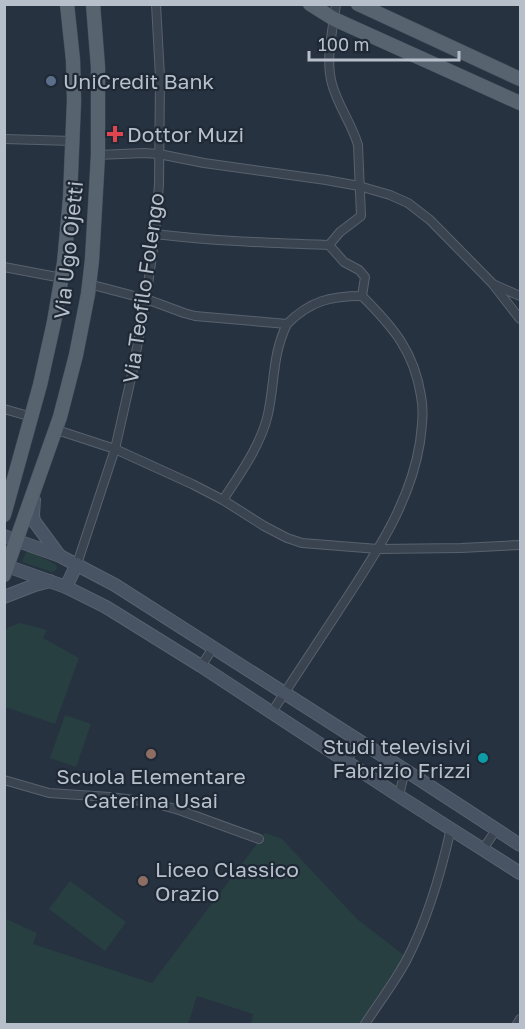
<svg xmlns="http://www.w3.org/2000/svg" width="525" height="1029" viewBox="0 0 525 1029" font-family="'Golos Text',sans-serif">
  <rect width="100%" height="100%" fill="#263240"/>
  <g fill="#283f41">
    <polygon points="27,550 55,564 57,566 56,570 52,572 22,562"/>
    <polygon points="20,623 47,630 43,638 79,658 55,724 5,707 5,631 9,627"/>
    <polygon points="65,715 91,724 76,767 50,758"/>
    <polygon points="265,833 282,839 357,919 405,956 359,1024 251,1024 253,1014 197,996 188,1024 5,1024 4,918 37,933 33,944 152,983"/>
    <polygon points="70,881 126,922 105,951 49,909"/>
  </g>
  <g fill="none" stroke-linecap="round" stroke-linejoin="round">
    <g stroke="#58626e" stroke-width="10">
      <g id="street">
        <polyline points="4,139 73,141"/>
        <polyline points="98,155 144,153 159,154 204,163 326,180 359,186 390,195 408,203 430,220 492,283 520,319"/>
        <path d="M155,234C213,241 270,243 329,245L344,262L359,270L365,277L362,296C393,327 414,351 421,396C424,411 422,426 420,442C410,506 372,559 337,613C315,646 294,679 272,712"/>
        <path d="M329,245L340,232L361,216L358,145C352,124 338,106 332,84C325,59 333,30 336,4"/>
        <polyline points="4,267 62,278"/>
        <path d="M89,284L146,299L184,313L195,316L287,324C310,301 330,296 362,296"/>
        <polyline points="495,285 520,296"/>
        <polyline points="4,409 32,417"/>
        <polyline points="57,430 115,449 192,484 223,500 264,526 287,538 302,543 378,549 461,548 520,545"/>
        <path d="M223,500C240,474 261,445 268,414C275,382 272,355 287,324"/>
        <polyline points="77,564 115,449 132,374 146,299 155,234 159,184 160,77 156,4"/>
        <polyline points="201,666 213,648"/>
        <polyline points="346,762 359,740"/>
        <polyline points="4,780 49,793 110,797 150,802 179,810 259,839"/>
        <polyline points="399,796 405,770"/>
        <polyline points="483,849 496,830"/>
        <path d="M365,1024C378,1004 394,983 406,961C427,921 441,873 451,828"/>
        <polyline points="517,1024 520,1019"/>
      </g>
    </g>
    <g stroke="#58626e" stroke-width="14">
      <g id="secondary">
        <polyline points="34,500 33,515 34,521 59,555"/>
        <polyline points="4,536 60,556 115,585 405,770 520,845"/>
        <polyline points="4,565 66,587 106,607 201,666 399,796 520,873"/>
        <polyline points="66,587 77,564"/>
        <polyline points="4,597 35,585 50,581"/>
      </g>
    </g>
    <g stroke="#444d59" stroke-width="15">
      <g id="primary">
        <polyline points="310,4 334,19 520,103"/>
        <polyline points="358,4 520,79"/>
        <polyline points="4,515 40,385 54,322 64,263 70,198 74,101 73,60 67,4"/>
        <polyline points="4,575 60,417 76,355 88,294 92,260 98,155 98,67 93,4"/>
      </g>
    </g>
    <use href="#street" stroke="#3a4450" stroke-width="8"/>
    <use href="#secondary" stroke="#485363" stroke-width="12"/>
    <use href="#primary" stroke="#586370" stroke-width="14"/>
  </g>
  <circle fill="#5c6f8a" stroke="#1f2936" stroke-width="2" cx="51" cy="81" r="6"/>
  <path fill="#e0444e" stroke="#1f2936" stroke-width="2" d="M112 125h6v6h6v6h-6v6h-6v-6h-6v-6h6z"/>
  <g fill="#8d6e63" stroke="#1f2936" stroke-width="2">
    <circle cx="151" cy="754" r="6"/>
    <circle cx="143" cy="881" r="6"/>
  </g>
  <circle fill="#0f9aa8" stroke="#1f2936" stroke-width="2" cx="483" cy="758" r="6"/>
  <g text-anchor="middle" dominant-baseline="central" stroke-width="4.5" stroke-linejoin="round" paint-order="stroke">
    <g font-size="21" fill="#b7bfcb" stroke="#1f2936" text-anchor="start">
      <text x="63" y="81">UniCredit Bank</text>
      <text x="127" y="134">Dottor Muzi</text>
      <text x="471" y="746" text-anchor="end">Studi televisivi<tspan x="471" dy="24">Fabrizio Frizzi</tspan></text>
      <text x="151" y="776" text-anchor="middle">Scuola Elementare<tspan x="151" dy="24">Caterina Usai</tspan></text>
      <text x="155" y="869">Liceo Classico<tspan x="155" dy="24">Orazio</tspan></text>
    </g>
    <g font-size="21" fill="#b7bfcb" stroke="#1f2936">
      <text transform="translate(68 250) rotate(-84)">Via Ugo Ojetti</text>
      <text transform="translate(143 288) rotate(-82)">Via Teofilo Folengo</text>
    </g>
  </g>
  <rect width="525" height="1029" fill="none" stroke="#b7bfcb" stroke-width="12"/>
  <path d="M309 51v9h150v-9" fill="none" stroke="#b7bfcb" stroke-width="3"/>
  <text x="318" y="51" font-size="18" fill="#b7bfcb" stroke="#1f2936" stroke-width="4.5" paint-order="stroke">100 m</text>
</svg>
